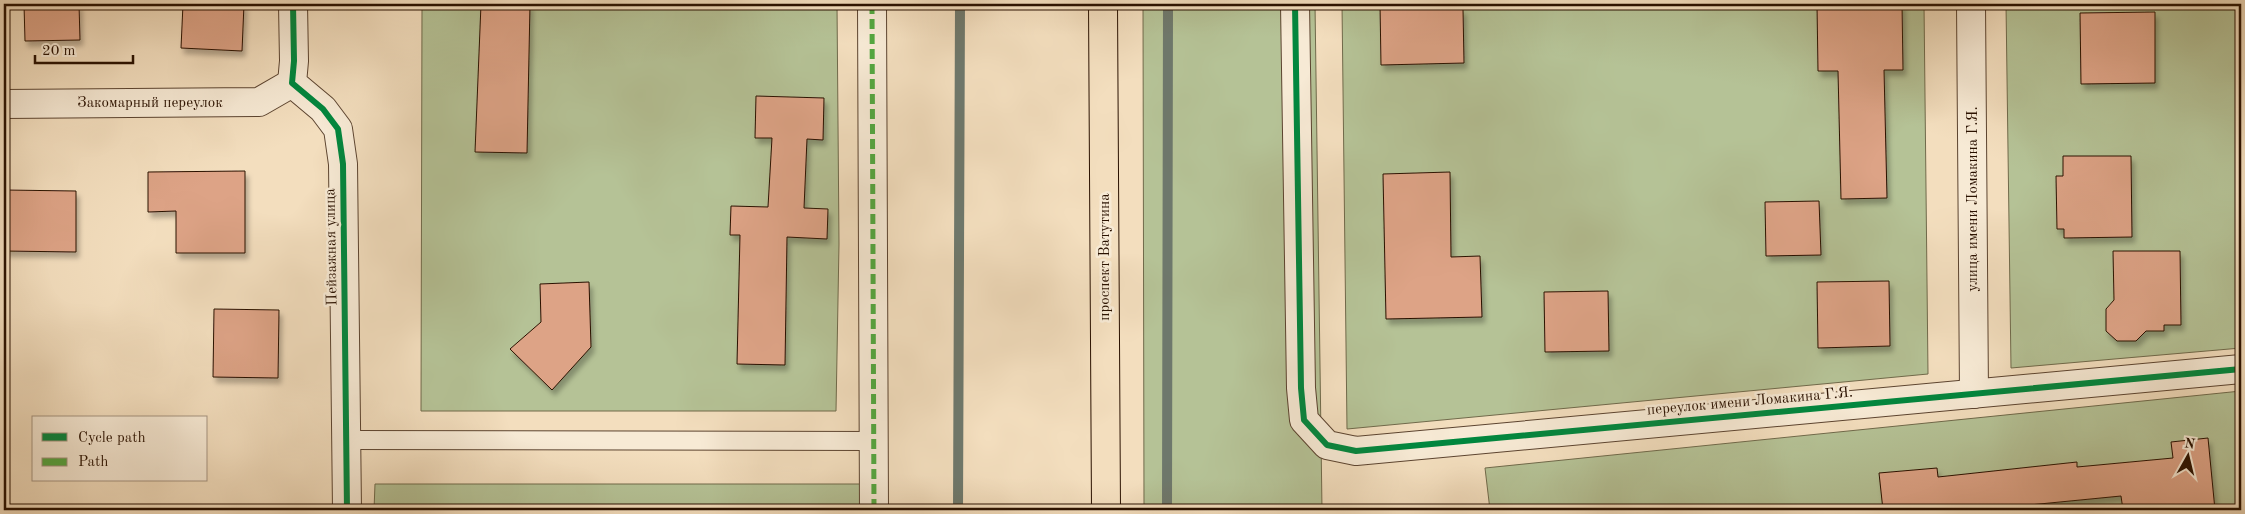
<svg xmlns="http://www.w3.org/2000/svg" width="2245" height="514" viewBox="0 0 2245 514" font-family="'Old Standard TT',serif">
  <defs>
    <filter id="shadow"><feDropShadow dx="3" dy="5.5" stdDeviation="2.5" flood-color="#0004"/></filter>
  </defs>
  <rect width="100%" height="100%" fill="#f3debe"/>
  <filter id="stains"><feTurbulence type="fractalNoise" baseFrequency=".004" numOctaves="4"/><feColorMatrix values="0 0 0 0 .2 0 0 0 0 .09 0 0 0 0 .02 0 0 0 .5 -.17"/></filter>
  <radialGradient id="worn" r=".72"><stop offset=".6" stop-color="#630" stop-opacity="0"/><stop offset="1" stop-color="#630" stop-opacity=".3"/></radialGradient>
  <g fill="#b5c296" stroke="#706a4b">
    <polygon points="422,4 837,4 839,244 836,411 421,411"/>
    <polygon points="1143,4 1315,4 1322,510 1144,510"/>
    <polygon points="1342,4 1924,4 1928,374 1347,429"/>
    <polygon points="2006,4 2241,4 2241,348 2011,368"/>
    <polygon points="2241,391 2241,510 1490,510 1485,468"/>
    <polygon points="375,484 861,484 861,510 374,510"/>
  </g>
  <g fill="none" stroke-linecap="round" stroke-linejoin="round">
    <g stroke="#6e786c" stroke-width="10">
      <polyline points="958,510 960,4"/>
      <polyline points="1167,510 1168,4"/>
    </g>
  </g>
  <g fill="#dda386" stroke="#2a1100" filter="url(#shadow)">
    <polygon points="24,4 79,4 80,40 25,41"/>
    <polygon points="183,4 244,4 242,51 181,48"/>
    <polygon points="481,4 530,4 527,153 475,152"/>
    <polygon points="1380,4 1446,4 1446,9 1463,9 1464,63 1381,65"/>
    <polygon points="1817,4 1902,4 1903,70 1884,70 1887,198 1841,199 1838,71 1818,71"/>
    <polygon points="2155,12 2155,83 2081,84 2080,13"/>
    <polygon points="756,96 824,98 823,140 807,139 804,208 828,209 827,239 787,237 785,365 737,364 740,235 730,235 731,206 768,207 772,138 755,138"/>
    <polygon points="2063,156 2131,156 2132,237 2064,238 2064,229 2057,229 2056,176 2063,176"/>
    <polygon points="245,171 245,253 176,253 176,211 148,212 148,172"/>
    <polygon points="1450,172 1451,257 1480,256 1482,317 1386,319 1383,174"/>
    <polygon points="4,190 76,191 76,252 4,251"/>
    <polygon points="1819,201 1821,255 1766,256 1765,202"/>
    <polygon points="2113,251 2180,251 2181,325 2164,325 2164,331 2146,331 2136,341 2117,341 2106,331 2106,309 2114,300"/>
    <polygon points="1889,281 1890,346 1818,348 1817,282"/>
    <polygon points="589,282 591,347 552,390 510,349 541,322 540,284"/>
    <polygon points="1608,291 1609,351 1545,352 1544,292"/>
    <polygon points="214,309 279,310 278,378 213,377"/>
    <polygon points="2208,438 2215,510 2123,510 2121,496 2019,506 2020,510 1883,510 1879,473 1937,468 1938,477 2077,462 2077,467 2173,458 2171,442"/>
  </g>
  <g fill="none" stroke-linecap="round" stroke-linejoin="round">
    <g stroke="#5c4430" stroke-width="20">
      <polyline id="service" points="347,440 874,441"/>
    </g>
    <g stroke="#5c4430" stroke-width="30">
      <g id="minor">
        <polyline points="293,4 294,61 292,83 323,109 338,129 343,164 347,510"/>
        <polyline points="872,4 874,510"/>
        <polyline points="1295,4 1301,388 1304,420 1327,445 1356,451 2241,369"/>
        <polyline points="1971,4 1974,394"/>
        <polyline points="4,104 259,102 292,83"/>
      </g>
    </g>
    <g stroke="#2a1100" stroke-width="30">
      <polyline id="primary" points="1103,4 1106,510"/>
    </g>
    <use href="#service" stroke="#f7ead5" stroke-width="18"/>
    <use href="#minor" stroke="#f7ead5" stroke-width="28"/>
    <use href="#primary" stroke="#f3debe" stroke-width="28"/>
    <polyline stroke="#53a840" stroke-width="5" stroke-dasharray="10 5" stroke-linecap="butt" points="872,4 874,510"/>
    <g stroke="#f7ead5" stroke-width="9">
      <g id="cycleway">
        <polyline points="293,4 294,61 292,83 323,109 338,129 343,164 347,510"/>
        <polyline points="1295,4 1301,388 1304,420 1327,445 1356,451 2241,369"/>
      </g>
    </g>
    <use href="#cycleway" stroke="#00873e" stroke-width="6"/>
  </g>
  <g text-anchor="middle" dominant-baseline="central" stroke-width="5" stroke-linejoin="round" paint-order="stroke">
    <g font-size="15" fill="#2a1100" stroke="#f7ead5">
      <text x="150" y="103">Закомарный переулок</text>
      <text transform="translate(1973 199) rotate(-90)">улица имени Ломакина Г.Я.</text>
      <text transform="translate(332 247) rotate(-91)">Пейзажная улица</text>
      <text transform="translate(1105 257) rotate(-90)">проспект Ватутина</text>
      <text transform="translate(1750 402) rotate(-5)">переулок имени Ломакина Г.Я.</text>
    </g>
  </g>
  <rect width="2245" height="514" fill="none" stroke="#f3debe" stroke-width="20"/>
  <rect x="5" y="5" width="2235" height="504" fill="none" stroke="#2a1100" stroke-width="2.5"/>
  <rect x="10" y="10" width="2225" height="494" fill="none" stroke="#2a1100"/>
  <rect x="32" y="416" width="175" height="65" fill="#f7ead5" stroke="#a59380"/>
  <rect x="42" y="433" width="25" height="8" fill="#00873e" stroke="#a59380"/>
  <text x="78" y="442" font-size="15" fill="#2a1100">Cycle path</text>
  <rect x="42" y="458" width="25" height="8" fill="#53a840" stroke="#a59380"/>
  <text x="78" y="466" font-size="15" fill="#2a1100">Path</text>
  <g transform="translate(2188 456) rotate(8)" stroke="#f7ead5" stroke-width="4" paint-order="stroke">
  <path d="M0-4L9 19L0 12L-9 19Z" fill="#2a1100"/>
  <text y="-8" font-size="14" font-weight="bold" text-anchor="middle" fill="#2a1100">N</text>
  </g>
  <path d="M35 55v8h98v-8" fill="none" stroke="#2a1100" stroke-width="2.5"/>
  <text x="42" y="55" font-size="15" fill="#2a1100" stroke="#f7ead5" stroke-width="4" paint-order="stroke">20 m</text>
  <rect width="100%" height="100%" filter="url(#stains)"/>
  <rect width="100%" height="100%" fill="url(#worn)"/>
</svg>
